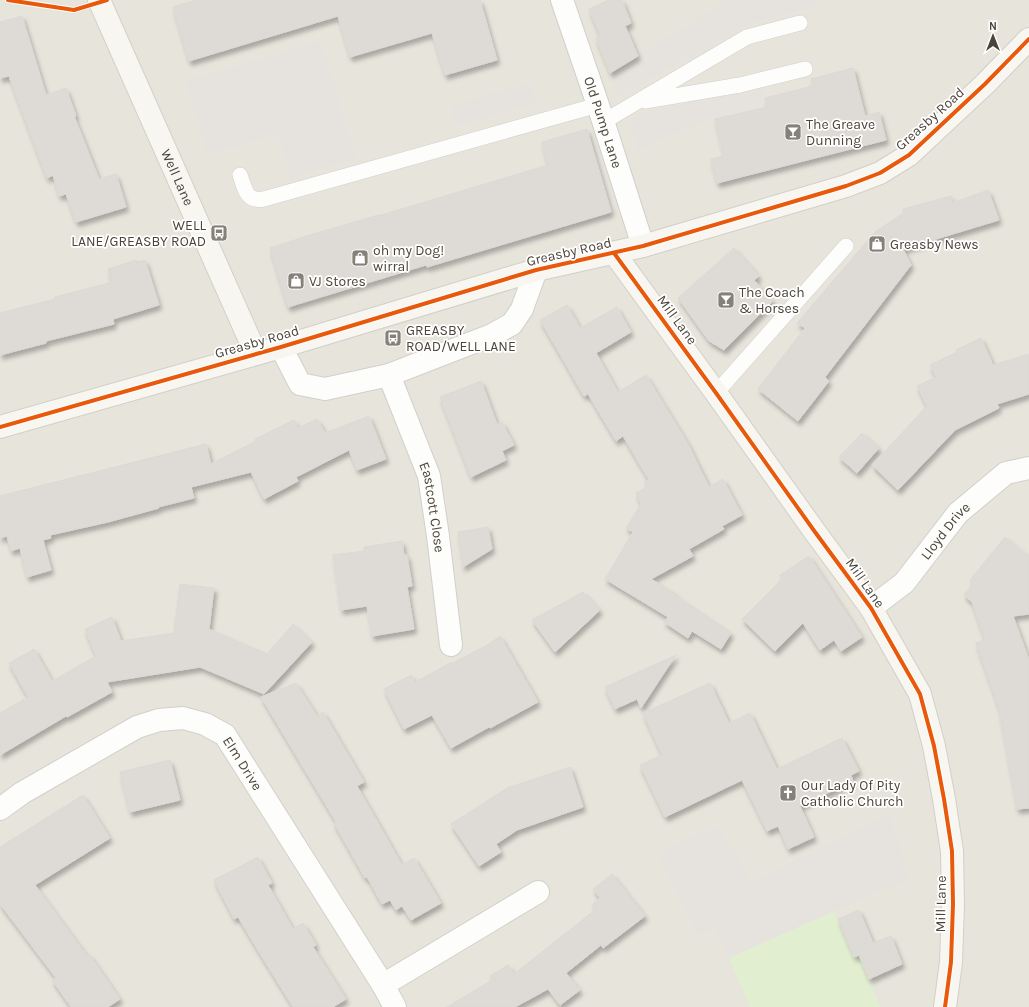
<svg xmlns="http://www.w3.org/2000/svg" width="1029" height="1007" viewBox="0 0 1029 1007" font-family="Karla,sans-serif">
  <defs>
    <filter id="shadow"><feDropShadow dx="2.5" dy="4.5" stdDeviation="2" flood-color="#0004"/></filter>
  </defs>
  <rect width="100%" height="100%" fill="#f4f2ee"/>
  <rect fill="#e7e4dc" x="0" y="0" width="1029" height="1007"/>
  <polygon fill="#e1eecf" points="834,911 854,957 859,955 880,1007 750,1007 729,958"/>
  <g fill="#e6e3df">
    <polygon points="728,0 816,0 818,6 754,22 619,96 610,73"/>
    <polygon points="322,41 356,159 291,178 278,134 208,155 185,81"/>
    <polygon points="531,82 537,103 455,127 449,106"/>
    <polygon points="763,88 767,107 694,125 638,151 629,121 652,110"/>
    <polygon points="889,814 904,858 908,880 879,891 729,958 715,928 697,935 658,852 719,825 752,882"/>
  </g>
  <g fill="#dedbd6" stroke="#dcd9d4" filter="url(#shadow)">
    <polygon points="196,0 480,0 497,60 445,75 432,33 350,57 338,16 189,61 173,7"/>
    <polygon points="609,0 622,0 631,23 625,26 638,56 610,73 596,38 600,35 589,9"/>
    <polygon points="22,16 46,95 66,88 76,116 74,116 99,179 116,174 126,207 76,222 66,194 59,196 53,175 47,178 9,76 0,78 0,22"/>
    <polygon points="853,68 865,116 879,112 886,140 717,183 711,159 724,156 715,119 767,107 765,98 813,86 811,79"/>
    <polygon points="587,129 611,212 427,267 426,265 288,307 270,248 310,235 378,215 378,216 548,165 542,142"/>
    <polygon points="988,190 999,220 903,249 911,265 825,377 829,381 798,421 758,389 805,328 797,323 876,231 904,213 903,209 951,196 952,203"/>
    <polygon points="734,248 759,276 754,280 773,301 724,350 709,341 678,298"/>
    <polygon points="136,260 137,262 145,260 159,305 113,319 114,324 46,341 46,343 0,355 0,313 55,299 55,297 112,282 108,269"/>
    <polygon points="567,305 580,328 617,307 631,332 596,353 618,392 646,375 688,444 709,487 723,479 742,515 722,526 724,529 689,549 693,556 651,579 676,594 675,595 731,633 721,649 692,631 688,638 664,622 668,617 605,579 633,532 626,528 641,504 636,493 647,487 644,483 649,480 623,436 616,441 588,394 584,396 540,320"/>
    <polygon points="981,338 993,365 1029,354 1029,394 997,404 999,408 955,430 898,490 872,465 927,406 917,386 936,377 930,365 957,352 956,350"/>
    <polygon points="481,381 497,424 502,422 514,445 502,451 506,460 471,477 440,397"/>
    <polygon points="369,416 386,459 357,470 349,450 296,477 298,481 264,499 251,472 191,487 194,498 158,507 159,508 108,522 50,535 51,538 43,540 51,570 27,577 20,548 11,551 7,536 0,538 0,496 206,444 211,464 256,441 255,439 294,420 298,428 317,419 325,433"/>
    <polygon points="862,433 879,448 857,473 839,457"/>
    <polygon points="488,527 492,549 463,567 458,532"/>
    <polygon points="1005,537 1029,557 1029,614 1013,616 1029,660 1029,808 1017,809 999,708 976,643 985,640 972,602 964,595 973,583 970,580"/>
    <polygon points="402,541 404,555 407,555 412,586 407,587 414,629 372,636 367,606 341,610 333,555 364,551 364,547"/>
    <polygon points="809,556 862,637 841,651 834,640 820,650 803,623 775,651 742,619 782,579 780,575"/>
    <polygon points="180,584 214,588 209,629 267,654 293,624 312,642 264,694 200,667 107,682 112,692 67,717 66,716 0,755 0,713 28,697 9,663 34,649 52,681 96,656 85,629 112,617 121,641 174,633"/>
    <polygon points="583,592 600,610 555,652 532,620"/>
    <polygon points="500,636 538,702 490,728 489,727 451,748 432,715 404,729 384,689 411,675 415,682 452,662 453,663 489,644"/>
    <polygon points="676,655 641,708 637,699 615,709 605,687"/>
    <polygon points="296,683 317,716 323,712 364,782 357,786 402,865 414,858 441,903 411,920 402,906 396,910 390,900 382,904 367,877 365,878 334,823 336,822 261,697"/>
    <polygon points="710,683 729,723 750,713 777,769 842,738 859,771 851,775 853,781 800,806 814,837 788,849 778,826 767,831 742,780 665,817 640,765 662,755 643,713"/>
    <polygon points="170,760 180,800 130,812 120,772"/>
    <polygon points="570,767 583,807 517,830 496,844 501,852 479,866 451,824 507,788"/>
    <polygon points="83,795 110,838 35,885 87,956 89,954 120,999 108,1007 71,1007 52,980 56,978 0,904 0,847"/>
    <polygon points="258,857 272,883 268,885 293,929 303,923 316,945 313,947 346,999 333,1007 293,1007 262,957 238,917 234,919 214,880"/>
    <polygon points="612,874 645,916 603,948 601,945 566,973 580,990 560,1005 548,989 515,1007 447,1007 492,980 490,976 508,965 514,974 595,910 592,905 600,898 593,889"/>
    <polygon points="859,910 873,943 891,936 902,964 869,979 859,955 854,957 838,919"/>
  </g>
  <g fill="none" stroke-linecap="round" stroke-linejoin="round">
    <g stroke="#d2d0cb" stroke-width="16">
      <g id="lane">
        <polyline points="645,101 740,85 805,69"/>
        <polyline points="603,122 747,37 800,23"/>
        <path d="M240,175C245,189 246,202 264,199L598,105"/>
        <polyline points="716,393 846,246"/>
      </g>
    </g>
    <g stroke="#d2d0cb" stroke-width="24">
      <g id="street">
        <path id="s1" d="M562,0L598,105L643,246"/>
        <polyline points="281,347 300,384 325,389 389,375 492,335 512,324 522,309 536,270"/>
        <path id="s2" d="M389,375L429,476L438,536L451,645"/>
        <path id="s3" d="M871,608L904,583L958,513L1006,473L1029,468"/>
        <path id="s4" d="M0,809L22,793L137,727L159,720L183,718L205,724L225,735L383,985L538,892"/>
        <polyline points="383,985 395,1007"/>
      </g>
    </g>
    <g stroke="#d3cfc5" stroke-width="24">
      <g id="secondary">
        <path id="s5" d="M99,0L256,354"/>
        <polyline points="614,253 716,393 815,532 871,608 920,694 934,746 944,799 952,851 953,904 951,962 945,1007"/>
        <polyline points="0,427 281,347 536,270 643,246 846,186 880,173 909,155 985,84 1029,39"/>
      </g>
    </g>
    <use href="#lane" stroke="#fdfdfc" stroke-width="15"/>
    <use href="#street" stroke="#fdfdfc" stroke-width="22"/>
    <use href="#secondary" stroke="#f7f6f1" stroke-width="22"/>
    <g stroke="#fff" stroke-width="6">
      <g id="cycleway">
        <polyline points="8,0 74,10 107,0"/>
        <polyline points="614,253 716,393 815,532 871,608 920,694 934,746 944,799 952,851 953,904 951,962 945,1007"/>
        <polyline points="0,427 281,347 536,270 643,246 846,186 880,173 909,155 985,84 1029,39"/>
      </g>
    </g>
    <use href="#cycleway" stroke="#e8590c" stroke-width="4"/>
  </g>
  <defs>
    <g id="bar-square" transform="scale(0.9)"><rect x="-9" y="-9" width="18" height="18" rx="4" fill="#868178" stroke="#fff"/><path d="M-6-5H6L.8 .8V4.5H3.5V6h-7V4.5H-.8V.8Z" fill="#fff"/></g>
    <g id="bus-square" transform="scale(0.9)"><rect x="-9" y="-9" width="18" height="18" rx="4" fill="#868178" stroke="#fff"/><path d="M-5-6H5V4H4V6H2V4H-2V6H-4V4H-5ZM-3.5-4V0h7V-4ZM-3.5 1.2v1.5H-2V1.2ZM2 1.2v1.5H3.5V1.2Z" fill="#fff"/></g>
    <g id="shop-square" transform="scale(0.9)"><rect x="-9" y="-9" width="18" height="18" rx="4" fill="#868178" stroke="#fff"/><path d="M-5-2.5h2.3a2.7 3.5 0 0 1 5.4 0H5L5.5 6h-11ZM-1.5-2.5h3a1.5 2.3 0 0 0-3 0Z" fill="#fff"/></g>
    <g id="church-square" transform="scale(0.9)"><rect x="-9" y="-9" width="18" height="18" rx="4" fill="#868178" stroke="#fff"/><path d="M-1.2-6h2.4v3.5h3.3v2.4h-3.3V6h-2.4V-.1h-3.3v-2.4h3.3Z" fill="#fff"/></g>
  </defs>
  <g fill-rule="evenodd">
    <use href="#bar-square" x="793" y="132"/>
    <use href="#bus-square" x="219" y="233"/>
    <use href="#shop-square" x="877" y="244"/>
    <use href="#shop-square" x="360" y="258"/>
    <use href="#shop-square" x="296" y="281"/>
    <use href="#bar-square" x="726" y="300"/>
    <use href="#bus-square" x="393" y="338"/>
    <use href="#church-square" x="788" y="793"/>
  </g>
  <g text-anchor="middle" dominant-baseline="central" stroke-width="3.5" stroke-linejoin="round" paint-order="stroke">
    <g font-size="14" fill="#4b4439" stroke="#fff">
      <text transform="translate(930 119) rotate(-42)">Greasby Road</text>
      <text stroke="none"><textPath href="#s1" startOffset="129">Old Pump Lane</textPath></text>
      <text stroke="none"><textPath href="#s5" startOffset="194">Well Lane</textPath></text>
      <text transform="translate(569 252) rotate(-13)">Greasby Road</text>
      <text transform="translate(677 320) rotate(54)">Mill Lane</text>
      <text transform="translate(257 342) rotate(-16)">Greasby Road</text>
      <text stroke="none"><textPath href="#s2" startOffset="140">Eastcott Close</textPath></text>
      <text stroke="none"><textPath href="#s3" startOffset="108">Lloyd Drive</textPath></text>
      <text transform="translate(865 583) rotate(55)">Mill Lane</text>
      <text stroke="none"><textPath href="#s4" startOffset="286">Elm Drive</textPath></text>
      <text transform="translate(941 904) rotate(-89)">Mill Lane</text>
    </g>
    <g font-size="14" fill="#4b4439" stroke="#fff" text-anchor="start">
      <text x="806" y="124">The Greave<tspan x="806" dy="16">Dunning</tspan></text>
      <text x="206" y="225" text-anchor="end">WELL<tspan x="206" dy="16">LANE/GREASBY ROAD</tspan></text>
      <text x="890" y="244">Greasby News</text>
      <text x="373" y="250">oh my Dog!<tspan x="373" dy="16">wirral</tspan></text>
      <text x="309" y="281">VJ Stores</text>
      <text x="739" y="292">The Coach<tspan x="739" dy="16">&amp; Horses</tspan></text>
      <text x="406" y="330">GREASBY<tspan x="406" dy="16">ROAD/WELL LANE</tspan></text>
      <text x="801" y="785">Our Lady Of Pity<tspan x="801" dy="16">Catholic Church</tspan></text>
    </g>
  </g>
  <g transform="translate(993 36)" stroke="#ffffff" stroke-width="3" paint-order="stroke">
  <path d="M0-3L7 15L0 10L-7 15Z" fill="#4b4439"/>
  <text y="-6" font-size="11" font-weight="bold" text-anchor="middle" fill="#4b4439">N</text>
  </g>
</svg>
